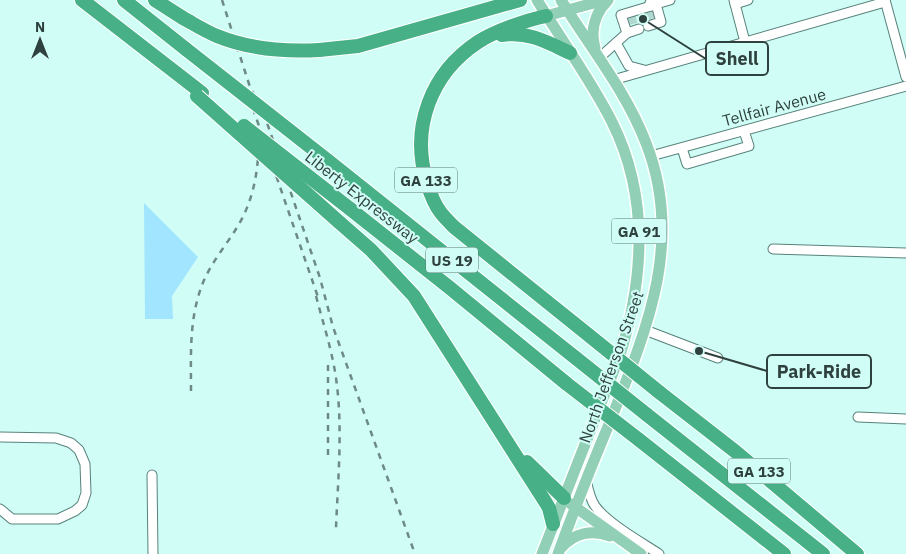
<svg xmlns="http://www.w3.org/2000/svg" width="906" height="554" viewBox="0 0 906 554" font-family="'IBM Plex Sans',sans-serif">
  <rect width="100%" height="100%" fill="#d0fef6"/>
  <polygon fill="#a1e5fe" points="144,203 198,257 172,296 173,319 145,319"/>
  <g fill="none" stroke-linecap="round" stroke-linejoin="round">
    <g stroke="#b0d8d1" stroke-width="9" stroke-dasharray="9 4.5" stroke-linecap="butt">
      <polyline points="648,11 651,19"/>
      <polyline points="631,16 633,24"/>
    </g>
    <g stroke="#57827b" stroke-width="11">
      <g id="minor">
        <polyline points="734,0 745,42"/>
        <polyline points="885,0 906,77"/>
        <polyline points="656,4 670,0"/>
        <polyline points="735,4 748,0"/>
        <polyline points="648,26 661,22 656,4 651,6 650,3"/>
        <polyline points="639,29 627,33 621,15 651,6"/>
        <polyline points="616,43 629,66 644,70"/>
        <polyline points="599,58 627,33"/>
        <polyline points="613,80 885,2"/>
        <polyline points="682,148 687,164 749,146 744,131"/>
        <polyline points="651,156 906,86"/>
        <polyline points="773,249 906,253"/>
        <polyline points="645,330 718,358"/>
        <polyline points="858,417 906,419"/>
        <polyline points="0,437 56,438 71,443 79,450 85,464 86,493 82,505 75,511 58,519 12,519 0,509"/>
        <polyline points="152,475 153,554"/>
        <path d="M586,480C588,489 590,499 595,506C607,523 641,542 659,554"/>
      </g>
    </g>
    <g stroke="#fff" stroke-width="14">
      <g id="major">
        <path d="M537,0C562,41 591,80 612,122C649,196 644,278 620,355L542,554"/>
        <polyline points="546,16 605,0"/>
        <path d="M595,48C590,30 595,13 608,0"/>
        <polyline points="571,504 641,554"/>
        <path d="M561,548C574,533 592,529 610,536"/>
        <path d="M558,554C574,510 591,467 609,424C646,332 685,242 646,143C626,91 590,47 561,0"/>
      </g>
    </g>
    <g stroke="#fff" stroke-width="16">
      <g id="highway">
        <polyline points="82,0 202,93"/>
        <polyline points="124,0 187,50"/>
        <polyline points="155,0 183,18"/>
        <path d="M546,16C527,20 495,31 478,42C431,73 410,128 427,182C430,193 434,204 441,213C445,218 450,223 454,227L591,337"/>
        <path d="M502,35C528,31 547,42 570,53"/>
        <polyline points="319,50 358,46 520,0"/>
        <polyline points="327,160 577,359"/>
        <polyline points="349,208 450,288 567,384"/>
        <polyline points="339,222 371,250 414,296 546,503 549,508 553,524"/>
        <polyline points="659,392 736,452 857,554"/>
        <polyline points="646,414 823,554"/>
        <polyline points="638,439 784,554"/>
        <polyline points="527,462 564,498"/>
      </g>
    </g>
    <use href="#minor" stroke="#fff" stroke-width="9"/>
    <use href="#major" stroke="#91d0b6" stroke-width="11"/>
    <use href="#highway" stroke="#47b086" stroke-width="14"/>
    <g stroke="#6d8a85" stroke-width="2.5" stroke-dasharray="6 6" stroke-linecap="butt">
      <polyline points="222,0 250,87 264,114 320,278 333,327 415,554"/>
      <polyline points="249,97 319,300"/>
      <path d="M316,296C323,323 332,350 336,378C343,427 338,478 336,528"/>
      <path d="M191,391C191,357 189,321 201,288C208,267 224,248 236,229C254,201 260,166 258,133"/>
      <polyline points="328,455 328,365"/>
    </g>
    <g stroke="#fff" stroke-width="16" stroke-linecap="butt">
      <g id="highway-bridge">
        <path d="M183,18C194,24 205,31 217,36C249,49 284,52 319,50"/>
        <polyline points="187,50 327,160"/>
        <polyline points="197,96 339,222"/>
        <polyline points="244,126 349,208"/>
        <polyline points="591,337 659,392"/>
        <polyline points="577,359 646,414"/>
        <polyline points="567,384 638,439"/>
      </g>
    </g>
    <use href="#highway-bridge" stroke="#47b086" stroke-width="14"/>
  </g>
  <g text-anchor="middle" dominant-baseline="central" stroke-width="4" stroke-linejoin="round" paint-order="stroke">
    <g fill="#d0fef6" stroke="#5f7a75" stroke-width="1">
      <rect x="395" y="167.5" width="62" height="25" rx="4"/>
      <rect x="611.5" y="218.5" width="55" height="25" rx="4"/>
      <rect x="426" y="247.5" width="52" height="25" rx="4"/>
      <rect x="728" y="458.5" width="62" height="25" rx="4"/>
    </g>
    <g font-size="15" font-weight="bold" fill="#2f413e">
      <text x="426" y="180">GA 133</text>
      <text x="639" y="231">GA 91</text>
      <text x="452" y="260">US 19</text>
      <text x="759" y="471">GA 133</text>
    </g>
    <g font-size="16" fill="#2f413e" stroke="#d0fef6">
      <text transform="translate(774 107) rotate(-15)">Tellfair Avenue</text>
      <text transform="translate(362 197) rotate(38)">Liberty Expressway</text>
      <text transform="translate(611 367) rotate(-70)">North Jefferson Street</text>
    </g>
  </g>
  <path fill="none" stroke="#2f413e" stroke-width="2" d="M643 19L706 59M699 351L767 371"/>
  <g fill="#2f413e" stroke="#d0fef6" stroke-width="2">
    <circle cx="643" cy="19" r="5"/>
    <circle cx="699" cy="351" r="5"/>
  </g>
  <g fill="#d0fef6" stroke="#2f413e" stroke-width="2">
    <rect x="706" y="42" width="62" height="33" rx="5"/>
    <rect x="767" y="355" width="104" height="33" rx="5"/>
  </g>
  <g font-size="18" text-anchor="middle" font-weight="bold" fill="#2f413e">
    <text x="737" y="65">Shell</text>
    <text x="819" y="378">Park-Ride</text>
  </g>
  <g transform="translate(40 40)" stroke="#d0fef6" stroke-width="4" paint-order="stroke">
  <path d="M0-4L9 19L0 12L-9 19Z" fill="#2f413e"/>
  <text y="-8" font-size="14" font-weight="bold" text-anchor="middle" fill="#2f413e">N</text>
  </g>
</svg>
